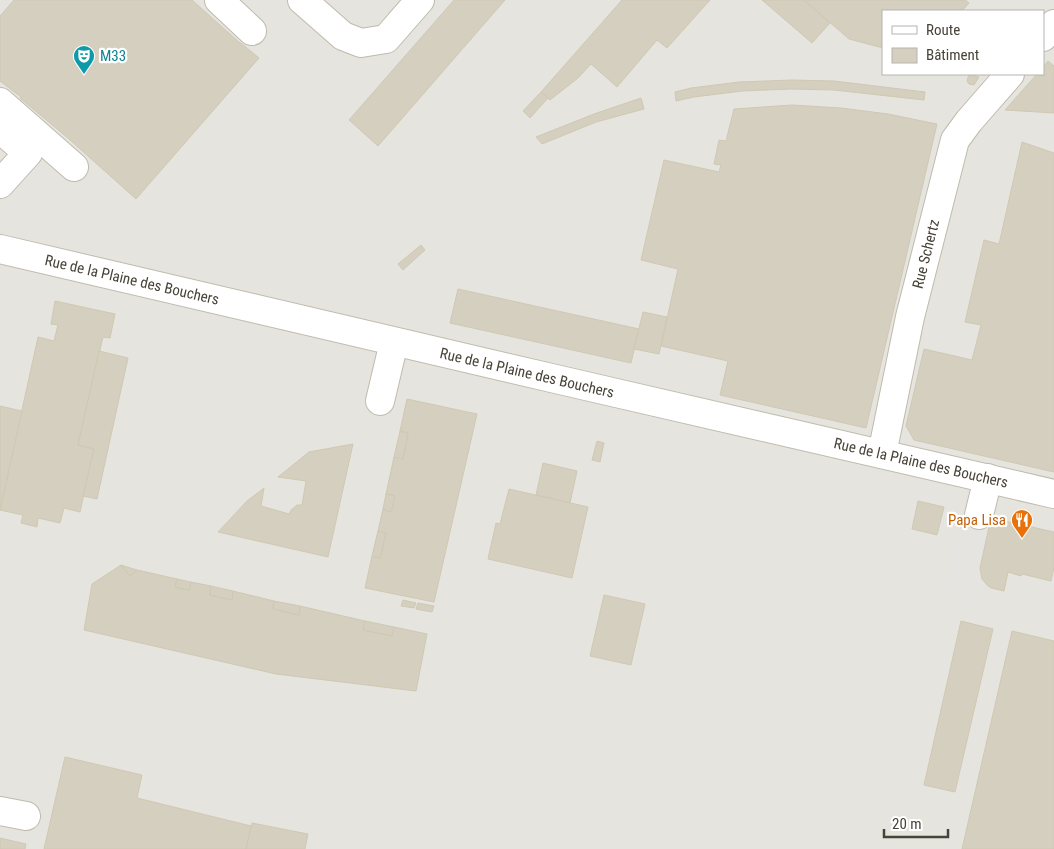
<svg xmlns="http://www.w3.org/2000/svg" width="1054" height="849" viewBox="0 0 1054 849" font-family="'Roboto Condensed',sans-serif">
  <rect width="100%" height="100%" fill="#f4f2e9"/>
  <path fill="#e6e4de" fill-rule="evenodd" d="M0,0H1054V849H0ZM883,11H1043V74H883Z"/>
  <polygon fill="#e5e4e1" points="991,518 973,596 944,594 959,525"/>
  <g fill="#d5cfbf" stroke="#cfc8b3">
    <polygon points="14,0 192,0 240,43 241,43 259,58 136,199 69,139 20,98 21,97 0,81 0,16"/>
    <polygon points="454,0 505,0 378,146 349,120"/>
    <polygon points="622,0 710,0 667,48 657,40 617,87 591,64 578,78 550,100 541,92"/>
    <polygon points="762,0 804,0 830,23 812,43"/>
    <polygon points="804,0 965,0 969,3 962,11 883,11 883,48 849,39"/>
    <polygon points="1048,61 1054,66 1054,113 1005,110 1037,74 1043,74 1043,67"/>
    <polygon points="969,74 979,77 974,85 969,84 967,81"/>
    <polygon points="792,80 834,81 925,92 924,100 834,90 791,89 742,91 694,97 676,101 675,92 691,88 739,82"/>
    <polygon points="541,92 548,98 530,118 523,111"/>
    <polygon points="641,98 644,109 596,122 542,144 536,137 594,114"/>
    <polygon points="792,105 841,108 888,114 937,124 866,428 720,395 728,361 661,346 678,269 641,260 664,160 719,172 721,165 714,164 719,140 726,141 734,109"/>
    <polygon points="1022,142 1054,153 1054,472 914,440 906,426 924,349 972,360 981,325 965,322 984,240 999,244"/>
    <polygon points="421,245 425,250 403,270 398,264"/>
    <polygon points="458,289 639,329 631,363 450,323"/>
    <polygon points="55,301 115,314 110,338 103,337 78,445 94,449 80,512 64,508 60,523 38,518 37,527 21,523 23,515 0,510 38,337 54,341 58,325 51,324"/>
    <polygon points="643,312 667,317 659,354 634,349"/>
    <polygon points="99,351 128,358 97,499 83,496 94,449 78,445"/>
    <polygon points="407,399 477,414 434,602 365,588 372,556 380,558 386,533 378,531 383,509 391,512 395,496 386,494 394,457 403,459 408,433 400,431"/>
    <polygon points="0,406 22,411 0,510"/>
    <polygon points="400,431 408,433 403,459 394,457"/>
    <polygon points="597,441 604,443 600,462 592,460"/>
    <polygon points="353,444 328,557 218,532 247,501 264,488 261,506 289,514 291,510 297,505 302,505 306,481 278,477 309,452"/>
    <polygon points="543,463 577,471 570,503 536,495"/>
    <polygon points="509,489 588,507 572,578 488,559 496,523 500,524"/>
    <polygon points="386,494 395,496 391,512 383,509"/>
    <polygon points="918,501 944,507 937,535 912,529"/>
    <polygon points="991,518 1054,532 1054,567 1051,581 1022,574 1021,576 1008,572 1004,591 991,588 987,585 982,579 980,568"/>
    <polygon points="378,531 386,533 380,558 372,556"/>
    <polygon points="121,565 130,576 137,570 177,579 175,587 189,590 191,582 211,586 210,595 232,600 233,591 274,601 273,609 299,615 300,606 365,621 363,630 392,636 394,627 427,634 416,691 276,674 84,630 92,584"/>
    <polygon points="121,565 137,570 130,576"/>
    <polygon points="177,579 191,582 189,590 175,587"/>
    <polygon points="211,586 233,591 232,600 210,595"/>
    <polygon points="604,595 645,604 631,665 590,656"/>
    <polygon points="403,600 416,603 414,608 401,606"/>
    <polygon points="274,601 300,606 299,615 273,609"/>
    <polygon points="418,603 434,606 432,612 416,609"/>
    <polygon points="365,621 394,627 392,636 363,630"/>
    <polygon points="961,621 993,629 955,792 924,785"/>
    <polygon points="1012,631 1054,641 1054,849 962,849"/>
    <polygon points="65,757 142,775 137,798 251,826 246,849 44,849"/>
    <polygon points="252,823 308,834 305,849 246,849"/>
    <polygon points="0,838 26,844 25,849 0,849"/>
  </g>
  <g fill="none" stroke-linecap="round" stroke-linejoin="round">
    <g stroke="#bfbbac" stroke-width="30">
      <g id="minor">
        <polyline points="219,0 252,31"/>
        <polyline points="302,0 343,36 361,43 386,39 420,0"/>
        <polyline points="1043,37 1054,24"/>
        <polyline points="0,102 74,167"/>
        <polyline points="0,129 28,153 0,184"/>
        <polyline points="0,249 560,380 1054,494"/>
        <polyline points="380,401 394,342"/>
        <polyline points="882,454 910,317 955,140 969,121 1010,74"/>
        <polyline points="979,515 988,478"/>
        <polyline points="0,811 26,816"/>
      </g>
    </g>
    <use href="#minor" stroke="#fff" stroke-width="28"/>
  </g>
  <defs>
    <g id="theatre-pin" transform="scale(1.125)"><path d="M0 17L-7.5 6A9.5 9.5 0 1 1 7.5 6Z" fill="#0f9aa8" stroke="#fff"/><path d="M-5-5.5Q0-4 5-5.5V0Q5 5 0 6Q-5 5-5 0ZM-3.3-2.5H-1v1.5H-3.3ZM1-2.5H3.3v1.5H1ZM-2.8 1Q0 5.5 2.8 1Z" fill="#fff"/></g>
    <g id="restaurant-pin" transform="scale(1.125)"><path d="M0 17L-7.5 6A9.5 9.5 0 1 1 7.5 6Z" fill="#e8710a" stroke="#fff"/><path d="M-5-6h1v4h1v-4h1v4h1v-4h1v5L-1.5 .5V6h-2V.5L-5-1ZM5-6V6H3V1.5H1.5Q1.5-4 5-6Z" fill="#fff"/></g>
  </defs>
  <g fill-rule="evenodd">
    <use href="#theatre-pin" x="84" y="56"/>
    <use href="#restaurant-pin" x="1022" y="520"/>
  </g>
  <g text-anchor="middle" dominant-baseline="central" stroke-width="4.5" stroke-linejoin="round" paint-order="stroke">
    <g font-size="15" fill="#0d838f" stroke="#fff" text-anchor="start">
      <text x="100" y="56">M33</text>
    </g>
    <g font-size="15" fill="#474338" stroke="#fff">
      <text transform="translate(926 254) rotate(-76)">Rue Schertz</text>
      <text transform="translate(132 280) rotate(13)">Rue de la Plaine des Bouchers</text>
      <text transform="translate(527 373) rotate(13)">Rue de la Plaine des Bouchers</text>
      <text transform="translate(921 463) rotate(13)">Rue de la Plaine des Bouchers</text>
    </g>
    <g font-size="15" fill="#c56008" stroke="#fff" text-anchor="end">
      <text x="1006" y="520">Papa Lisa</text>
    </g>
  </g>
  <rect x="882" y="10" width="162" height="65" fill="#ffffff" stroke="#b5b4af"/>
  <rect x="892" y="26" width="25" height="8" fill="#ffffff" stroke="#b5b4af"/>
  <text x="926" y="35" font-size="15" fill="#474338">Route</text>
  <rect x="892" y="48" width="25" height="15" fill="#d5cfbf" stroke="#b5b4af"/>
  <text x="926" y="60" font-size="15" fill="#474338">Bâtiment</text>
  <path d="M884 829v8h64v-8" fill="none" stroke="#474338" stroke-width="2.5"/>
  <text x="892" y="829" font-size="15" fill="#474338" stroke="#ffffff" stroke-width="4" paint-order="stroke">20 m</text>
</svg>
